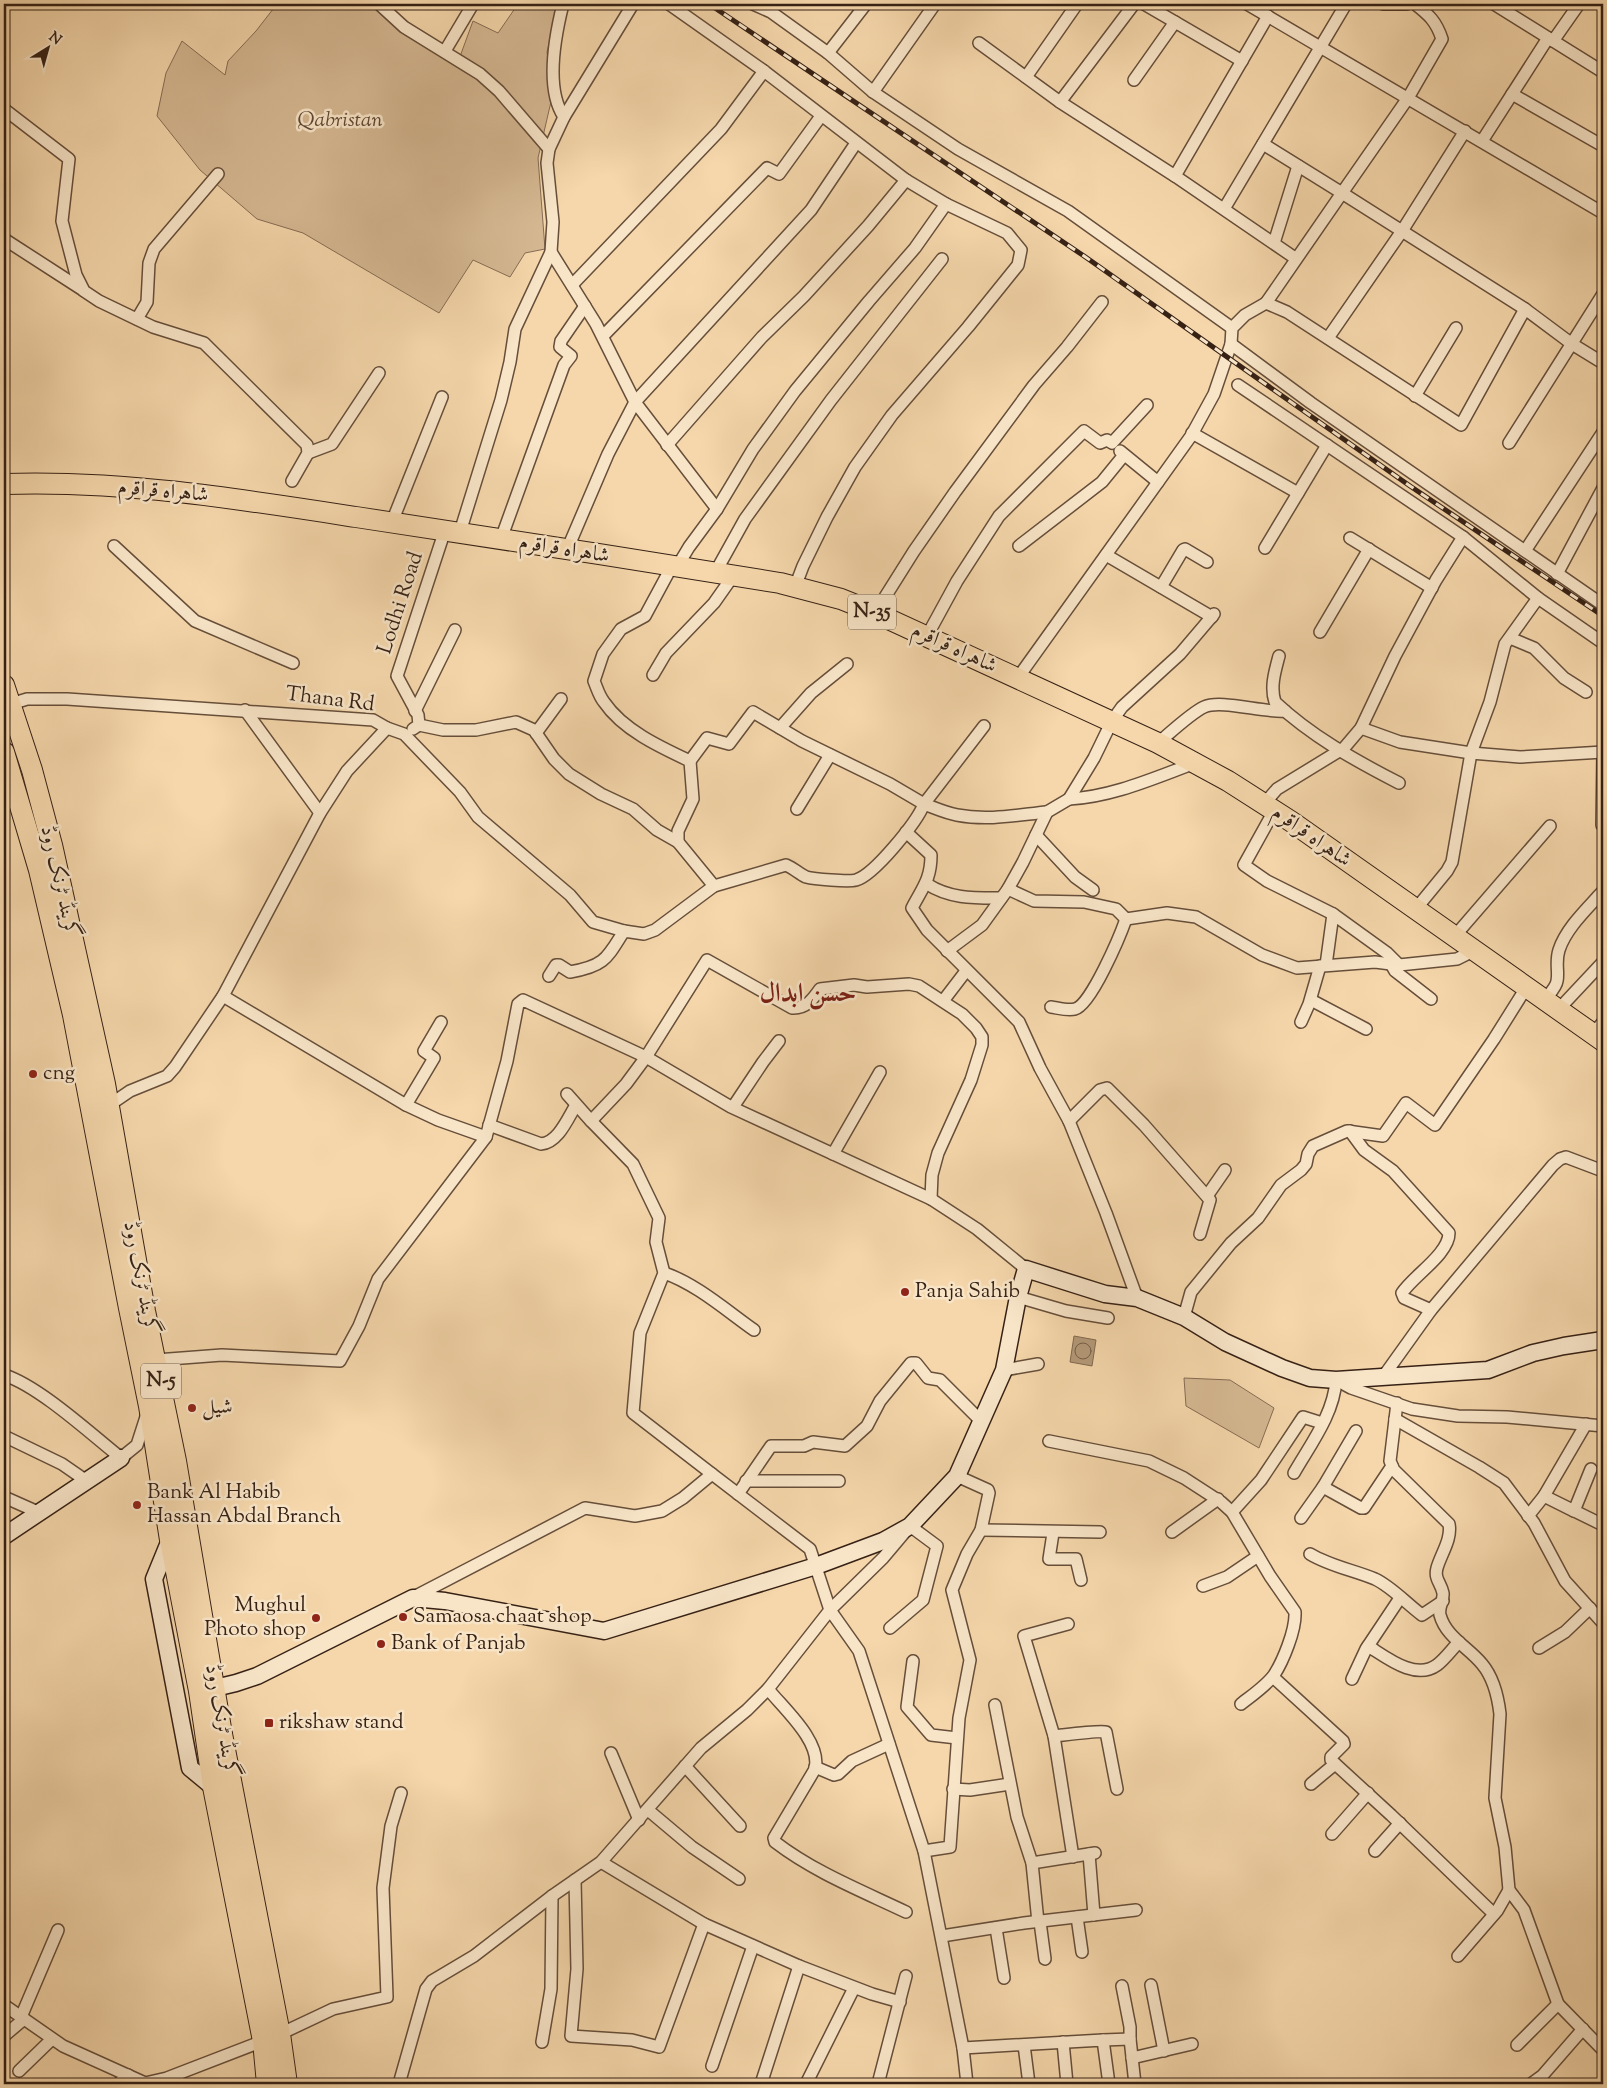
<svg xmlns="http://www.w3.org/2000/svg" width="1607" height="2088" viewBox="0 0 1607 2088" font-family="'Sorts Mill Goudy',Amiri,serif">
  <rect width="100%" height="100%" fill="#f5d7ab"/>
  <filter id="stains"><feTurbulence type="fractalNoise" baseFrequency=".004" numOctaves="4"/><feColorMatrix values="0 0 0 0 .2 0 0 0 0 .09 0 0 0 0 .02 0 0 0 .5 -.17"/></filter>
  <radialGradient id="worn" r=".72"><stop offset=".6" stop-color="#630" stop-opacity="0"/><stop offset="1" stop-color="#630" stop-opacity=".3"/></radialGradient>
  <g fill="#d5b892" stroke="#866c54">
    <polygon points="277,4 380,4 458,62 473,21 498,33 518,4 559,4 547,52 553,93 538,158 545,249 525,253 510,277 473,260 439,313 303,233 257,219 200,170 157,116 166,73 182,41 225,75 228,61 256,31"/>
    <polygon points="1184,1378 1230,1380 1274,1408 1259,1448 1186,1406"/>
  </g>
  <polygon fill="#b49978" stroke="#826950" points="1074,1336 1096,1340 1092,1366 1070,1362"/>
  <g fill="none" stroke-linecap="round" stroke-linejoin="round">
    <circle stroke="#755d46" stroke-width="1" cx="1083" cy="1351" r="8"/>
    <g stroke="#664e3a" stroke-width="14">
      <g id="street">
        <polyline points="379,4 404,27 480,74 499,91 549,149"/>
        <path d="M563,4C555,36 545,89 564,117"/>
        <polyline points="669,4 764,71 906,180 946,204 1007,233 1021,250 1018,265 968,327 892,415 855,467 827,517 803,566 795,587"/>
        <polyline points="753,4 771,12 828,53 873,92 958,149 1068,211 1232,328"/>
        <polyline points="1144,4 1242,61"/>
        <polyline points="1247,4 1603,213"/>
        <polyline points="1383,4 1407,4"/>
        <polyline points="1494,4 1603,72"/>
        <polyline points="1268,16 1175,176 1295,258"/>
        <polyline points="1553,41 1579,4"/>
        <polyline points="979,43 1060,102 1175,176"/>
        <polyline points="445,51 473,4"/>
        <polyline points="828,53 866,4"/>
        <polyline points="1026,77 1077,4"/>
        <polyline points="1134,80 1175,22"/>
        <polyline points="873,92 935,4"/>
        <polyline points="1512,94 1603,146"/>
        <polyline points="1060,102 1134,4"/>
        <polyline points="4,109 69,159 62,221 76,275 84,291 99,301 153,327 204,343 208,347 307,445 308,453 292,481"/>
        <polyline points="1482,141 1548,38"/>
        <path d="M1263,144L1342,193L1408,98L1442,39C1436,21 1429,15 1415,4"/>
        <polyline points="1224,209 1346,4"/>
        <polyline points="4,239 83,290"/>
        <polyline points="1274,243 1298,166"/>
        <polyline points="551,252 596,324 635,402 717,509"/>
        <polyline points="572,285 721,129 764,71"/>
        <polyline points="1266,303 1342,193 1525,309 1572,344 1603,363"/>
        <polyline points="137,319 147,302 149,263 154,249 218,174"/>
        <polyline points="603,336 767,168 779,174 821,116"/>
        <polyline points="1328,338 1402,231 1465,131"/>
        <polyline points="1231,344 1311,403 1603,605"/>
        <polyline points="1238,385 1463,537 1538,598 1603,643"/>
        <polyline points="1415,396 1456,328"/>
        <polyline points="1192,433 1298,493"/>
        <polyline points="1509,443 1603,294"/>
        <polyline points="667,445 762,337 804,296 868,226 906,180"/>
        <polyline points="1120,451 1158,482"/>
        <polyline points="308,453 332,444 379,373"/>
        <polyline points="392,522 442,397"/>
        <polyline points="460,532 501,400 510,362 515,329 551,252 553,222 547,163 549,149 564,117 633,4"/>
        <polyline points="1350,538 1432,588"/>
        <polyline points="501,539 564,365 571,356 560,347 561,341 585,306"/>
        <polyline points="114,546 195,621 293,663"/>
        <polyline points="1019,546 1102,482 1124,455"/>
        <polyline points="1265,548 1327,445"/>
        <polyline points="567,550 608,454 635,402 811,210 856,143"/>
        <polyline points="1525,551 1603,432"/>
        <polyline points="1106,555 1212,617"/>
        <path d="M672,566L645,616L621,629L603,654L594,681C597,688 599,696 604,702C623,730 660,747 690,761L693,799L678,831V842"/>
        <polyline points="677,567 689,547 717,509 753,449 795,391 869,301 915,248 946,204"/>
        <polyline points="715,573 745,519 831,400 942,259"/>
        <polyline points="1557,574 1603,488"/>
        <polyline points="1161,587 1183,550 1185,549 1207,562"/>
        <polyline points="875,613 914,551 955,492 1034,385 1067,347 1102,302"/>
        <polyline points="1320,632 1369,549"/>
        <polyline points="927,636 957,581 999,516 1084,431 1100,443 1107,440 1112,443 1147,405"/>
        <polyline points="1510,638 1534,648 1564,678 1586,692"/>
        <path d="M1279,656C1275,671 1270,687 1275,702C1311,736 1356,761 1399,783"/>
        <polyline points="653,675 666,653 714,603 733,576"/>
        <polyline points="1017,679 1191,436 1214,394 1231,344 1232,328 1245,315 1266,303 1287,312 1461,425 1525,309"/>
        <polyline points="11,704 27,699 67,699 373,720 387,728 404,734 460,792 478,817 570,895 593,922 624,931"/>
        <polyline points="245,710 320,813"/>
        <polyline points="415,711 455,630"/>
        <polyline points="419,725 443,730 476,730 516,722 534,730 554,759 569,774 601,794 633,809 657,830 678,842 714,886"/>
        <polyline points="780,728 811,693 847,664"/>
        <polyline points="1361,728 1400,742 1471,753 1520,757 1603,752"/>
        <polyline points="413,729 419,725 418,715 397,676 445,530"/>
        <polyline points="536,733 561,699"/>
        <path d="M1158,743C1170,733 1191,713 1204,707C1221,699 1263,713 1285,711"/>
        <polyline points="690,761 707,738 729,744 753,712 802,741 890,784 924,804 984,726"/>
        <path d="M1069,799C1112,797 1154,778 1195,763"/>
        <polyline points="1264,804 1277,789 1344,748 1361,728 1395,656 1436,580 1463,537"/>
        <polyline points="797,809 830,755"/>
        <polyline points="1274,811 1244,865 1267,881 1333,914"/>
        <polyline points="1602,825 1603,752"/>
        <path d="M906,832L931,855C931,879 923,887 912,908L927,930L1019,1022L1040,1068L1069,1121L1106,1213L1137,1298"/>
        <polyline points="1036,835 1075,877 1093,890"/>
        <path d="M927,884C950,899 975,898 1001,898"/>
        <polyline points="1008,889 1023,862 1047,812 1069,799 1094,758 1112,721 1122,707 1180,654 1214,614"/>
        <polyline points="1415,910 1447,871 1452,862 1471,753 1490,702 1505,644 1538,598"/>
        <polyline points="1126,919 1167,913 1196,917 1262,955 1297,968 1375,962 1399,965 1457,959 1473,951"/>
        <polyline points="1454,937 1550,826"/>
        <polyline points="947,951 982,925 1008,889 1034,901 1084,902 1116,909 1126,919"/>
        <polyline points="1391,964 1395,971 1431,999"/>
        <polyline points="1326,965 1333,914 1387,953 1399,965"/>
        <path d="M549,976L556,965H559L570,972C605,966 607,958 624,931L644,934L655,930L714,886L786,865C793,868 800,874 806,877C814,879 848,882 856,880C874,875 917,822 924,804C935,808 946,813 957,815C988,821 1017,815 1047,812"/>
        <polyline points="223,996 406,1105 438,1120 486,1137"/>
        <polyline points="1311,1000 1366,1029"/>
        <polyline points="943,1001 966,971"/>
        <path d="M1544,1001C1548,995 1556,988 1557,981C1559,972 1555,962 1559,950C1566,928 1588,908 1603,891"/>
        <path d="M1051,1007C1058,1008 1068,1011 1075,1009C1091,1005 1120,936 1126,919"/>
        <polyline points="1558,1010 1603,962"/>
        <polyline points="1301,1022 1309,1004 1320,966"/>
        <polyline points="1593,1034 1603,1022"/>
        <polyline points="567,1094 591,1121 633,1164 659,1218 656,1242 664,1273 640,1333 633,1413 712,1474"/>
        <polyline points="406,1105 434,1058 424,1051 441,1022"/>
        <polyline points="108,1106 130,1091 167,1076 175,1067 223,996 320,813 347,771 387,728"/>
        <polyline points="733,1107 763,1062 779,1041"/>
        <path d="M591,1121L626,1084L646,1057L707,960L792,1008C806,1009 813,999 820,989L854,985L867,987L909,984L919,986L962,1014L976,1028L982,1037V1045L971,1080L938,1153L932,1175L931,1199"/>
        <polyline points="1069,1121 1100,1090 1107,1088 1144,1125 1210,1200 1200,1234"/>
        <path d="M489,1125L541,1144C558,1143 568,1118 576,1105"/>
        <path d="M1350,1131L1364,1150L1393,1171L1449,1233C1449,1254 1413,1276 1402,1293L1404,1298L1431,1310"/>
        <polyline points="833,1154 880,1072"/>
        <polyline points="1207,1196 1225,1170"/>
        <path d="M664,1273C695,1283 727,1311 754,1330"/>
        <polyline points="1018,1297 1066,1311 1108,1318"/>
        <polyline points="1184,1317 1191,1292 1231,1243 1258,1218 1281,1185 1301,1170 1306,1164 1308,1154 1313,1146 1347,1131 1383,1136 1406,1103 1435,1125 1494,1039 1526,988"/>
        <polyline points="156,1360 222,1355 340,1361 359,1326 378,1279 486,1137 507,1061 518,1004 523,1000 646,1057 731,1107 931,1199 977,1229 1026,1269"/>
        <polyline points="1004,1370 1038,1364"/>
        <path d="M4,1375C39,1386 91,1434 121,1458L137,1445L147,1414"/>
        <polyline points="1383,1377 1431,1310 1553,1165 1560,1159 1566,1157 1603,1171"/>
        <polyline points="1338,1381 1351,1388 1412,1409 1458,1416 1507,1417 1603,1426"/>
        <path d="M1397,1403L1390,1461L1394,1470L1449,1524C1452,1539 1441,1554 1437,1568C1434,1579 1441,1583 1443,1593C1444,1601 1438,1607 1440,1615C1446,1637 1468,1647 1482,1664C1493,1677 1498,1697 1500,1714L1495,1798L1505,1847L1509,1890L1524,1910L1558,2004L1603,2050"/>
        <polyline points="1395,1419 1479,1467 1504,1483 1534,1523 1565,1581 1603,1623"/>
        <polyline points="4,1436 62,1464 88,1482"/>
        <path d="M1049,1441L1149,1461L1184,1478L1221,1502L1232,1512L1270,1576L1295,1612C1296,1630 1283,1661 1274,1675C1266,1686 1251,1696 1241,1704"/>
        <path d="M1294,1473C1310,1445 1334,1414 1336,1380"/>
        <polyline points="746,1481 839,1481"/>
        <polyline points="1323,1487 1361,1508 1364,1508 1392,1466"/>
        <polyline points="738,1494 771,1446 804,1446 813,1442 845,1446 867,1426 880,1401 911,1363 916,1363 928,1378 940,1380 982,1422"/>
        <polyline points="4,1497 40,1513"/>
        <polyline points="1574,1511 1544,1496 1603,1525"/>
        <polyline points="1574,1511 1591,1469"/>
        <polyline points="1232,1512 1261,1480 1303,1417 1322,1423"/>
        <polyline points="1528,1516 1544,1496 1586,1424"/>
        <polyline points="1301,1518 1323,1487 1356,1431"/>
        <polyline points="981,1530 1100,1532"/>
        <polyline points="1172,1532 1218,1499"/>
        <polyline points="1053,1533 1049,1559 1076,1559 1081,1580"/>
        <path d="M1310,1554C1330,1566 1353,1570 1375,1579C1392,1587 1407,1604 1422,1615L1443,1601"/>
        <polyline points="1203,1586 1227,1577 1258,1556"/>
        <polyline points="414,1597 585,1508 635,1516 662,1511 683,1498 712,1474 810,1549 830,1610 859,1651 924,1851 963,2048 1103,2040 1109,2084"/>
        <polyline points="1068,1624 1024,1636 1054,1736 1073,1857"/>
        <path d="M1368,1646C1386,1657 1415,1681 1437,1665C1445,1659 1452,1649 1459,1642"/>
        <polyline points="1539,1648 1565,1632 1590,1608"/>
        <polyline points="913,1661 907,1707 931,1735 957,1738"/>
        <polyline points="1273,1677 1343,1741 1344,1744 1331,1757 1331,1760 1391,1815 1494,1914"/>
        <polyline points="1352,1679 1366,1649 1400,1598"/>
        <path d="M768,1689C784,1709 822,1742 815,1769L774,1838L775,1842C814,1872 862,1891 906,1912"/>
        <polyline points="995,1705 1017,1817 1032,1863 1038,1922"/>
        <path d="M1054,1736C1064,1735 1101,1730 1106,1732L1117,1789"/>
        <polyline points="611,1753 639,1820"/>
        <polyline points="685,1766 740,1826"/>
        <polyline points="815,1767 834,1775 838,1774 852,1761 889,1744"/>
        <polyline points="1311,1784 1335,1764"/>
        <polyline points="953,1789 970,1790 1010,1784"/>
        <polyline points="648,1810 692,1847 739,1879"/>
        <polyline points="1332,1834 1368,1793"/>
        <polyline points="924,1851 950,1847 959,1718 970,1660 952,1590 967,1554 981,1530 989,1493 988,1490 957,1476"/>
        <polyline points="1375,1851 1400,1823"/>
        <polyline points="1089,1854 1094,1915"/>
        <polyline points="601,1862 704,1924 799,1966 872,1994 900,2002"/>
        <polyline points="1032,1863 1095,1853"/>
        <polyline points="575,1880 577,1969 571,2036 632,2040 659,2047 704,1924"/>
        <polyline points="1077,1917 1082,1952"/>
        <polyline points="1040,1922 1045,1959"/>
        <polyline points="996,1928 1004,1978"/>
        <polyline points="942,1936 1024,1923 1136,1910"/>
        <polyline points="1458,1956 1497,1911 1509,1890"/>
        <polyline points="1151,1985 1164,2051"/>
        <polyline points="1122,1986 1130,2027 1130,2039"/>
        <polyline points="4,2005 63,2046 145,2083 167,2078 263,2041"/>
        <polyline points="21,2017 58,1930"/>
        <polyline points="280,2034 333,2009 387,1997 383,1888 391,1826 401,1793"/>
        <polyline points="4,2036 24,2019"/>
        <polyline points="1103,2040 1130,2039 1135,2084"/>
        <polyline points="542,2042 551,1989 552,1896"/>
        <polyline points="1063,2042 1067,2084"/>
        <polyline points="1024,2045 1029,2084"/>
        <polyline points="1517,2045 1558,2004"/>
        <polyline points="963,2048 967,2084"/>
        <polyline points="1132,2058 1192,2044"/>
        <polyline points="712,2066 753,1946"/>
        <polyline points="19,2071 52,2039"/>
        <polyline points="118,2084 128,2075"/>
        <polyline points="399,2084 426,1989 432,1981 474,1956 552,1896 601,1862 701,1748 747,1710 768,1689 830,1610 883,1558 910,1526 937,1546 923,1600 890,1628"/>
        <polyline points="761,2084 799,1966"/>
        <polyline points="806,2084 854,1988"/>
        <polyline points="878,2084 906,1976"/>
        <polyline points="1531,2084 1542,2076 1583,2029"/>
      </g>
    </g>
    <g stroke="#362115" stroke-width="19">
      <g id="secondary">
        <polyline points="4,1536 121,1458"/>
        <polyline points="170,1540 154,1579 190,1768 213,1787"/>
        <polyline points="215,1688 236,1683 257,1676 413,1598 445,1601 604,1631 816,1566 883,1541 910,1526 957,1476 1004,1370 1018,1297 1026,1269 1105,1294 1137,1298 1184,1317 1225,1342 1282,1368 1310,1378 1336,1380 1488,1370 1533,1353 1564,1346 1603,1340"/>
      </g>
    </g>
    <g stroke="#362115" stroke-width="22">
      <g id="highway">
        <path d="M4,484C121,480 240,499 356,517C497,538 639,560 780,583L841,599L871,611L1158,743L1228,781L1292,822L1603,1041"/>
        <polyline points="4,685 32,770 52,845 105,1084 145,1311 176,1461 222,1734 280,2034 287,2084"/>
        <polyline points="4,752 39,870 73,1015 129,1308 149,1406 170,1540 199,1691 213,1787 263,2041 267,2084"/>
      </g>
    </g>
    <use href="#street" stroke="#f8e5c8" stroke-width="11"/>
    <use href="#secondary" stroke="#f8e5c8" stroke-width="16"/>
    <use href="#highway" stroke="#f5d7ab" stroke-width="20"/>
    <g stroke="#362115" stroke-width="5">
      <polyline id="rail" points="709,4 1084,256 1410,486 1603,616"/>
    </g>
    <use href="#rail" stroke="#f8e5c8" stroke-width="3" stroke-dasharray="9" stroke-linecap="butt"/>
  </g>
  <g fill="#8f2418" stroke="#f8e5c8" stroke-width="2">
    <circle cx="33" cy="1074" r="5"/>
    <circle cx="905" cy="1292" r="5"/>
    <circle cx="192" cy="1408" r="5"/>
    <circle cx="137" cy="1505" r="5"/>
    <circle cx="403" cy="1617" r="5"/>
    <circle cx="316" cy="1618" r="5"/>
    <circle cx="381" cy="1644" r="5"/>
    <rect x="264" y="1718" width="10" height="10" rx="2.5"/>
  </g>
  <g text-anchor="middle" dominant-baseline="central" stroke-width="5" stroke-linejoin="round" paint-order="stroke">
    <g fill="#f8e5c8" stroke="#705c4b" stroke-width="1">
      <rect x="848" y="594.5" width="48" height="35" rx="4"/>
      <rect x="141" y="1363.5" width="40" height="35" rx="4"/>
    </g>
    <g font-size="20" font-weight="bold" fill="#362115">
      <text x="872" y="612">N-35</text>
      <text x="161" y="1381">N-5</text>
    </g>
    <g font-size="21" font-style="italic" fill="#5e4734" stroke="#f8e5c8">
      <text x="340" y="121">Qabristan</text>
    </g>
    <g font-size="21" fill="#362115" stroke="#f8e5c8">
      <text transform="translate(163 492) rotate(5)">شاہراہ قراقرم</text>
      <text transform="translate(564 550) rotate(9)">شاہراہ قراقرم</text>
      <text transform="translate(401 603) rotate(-72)">Lodhi Road</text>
      <text transform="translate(954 649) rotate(25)">شاہراہ قراقرم</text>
      <text transform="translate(330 700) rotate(7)">Thana Rd</text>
      <text transform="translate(1311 837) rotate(35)">شاہراہ قراقرم</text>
      <text transform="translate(59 882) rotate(77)">گرینڈ ٹرنک روڈ</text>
      <text transform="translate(140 1278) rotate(79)">گرینڈ ٹرنک روڈ</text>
      <text transform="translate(221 1721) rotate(80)">گرینڈ ٹرنک روڈ</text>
    </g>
    <g font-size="21" fill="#362115" stroke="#f8e5c8" text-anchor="start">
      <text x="43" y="1074">cng</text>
      <text x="915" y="1292">Panja Sahib</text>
      <text x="202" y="1408">شیل</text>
      <text x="147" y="1493">Bank Al Habib<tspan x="147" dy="24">Hassan Abdal Branch</tspan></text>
      <text x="306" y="1606" text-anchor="end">Mughul<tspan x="306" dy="24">Photo shop</tspan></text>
      <text x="413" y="1617">Samaosa chaat shop</text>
      <text x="391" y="1644">Bank of Panjab</text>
      <text x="279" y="1723">rikshaw stand</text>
    </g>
    <g font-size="26" font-weight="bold" fill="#7a1f14" stroke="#f8e5c8">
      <text x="808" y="994">حسن ابدال</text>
    </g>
  </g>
  <rect width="1607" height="2088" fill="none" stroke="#f5d7ab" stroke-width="20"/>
  <rect x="5" y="5" width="1597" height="2078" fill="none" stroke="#362115" stroke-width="2.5"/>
  <rect x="10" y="10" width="1587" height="2068" fill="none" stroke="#362115"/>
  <g transform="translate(48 48) rotate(37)" stroke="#f8e5c8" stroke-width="4" paint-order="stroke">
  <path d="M0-4L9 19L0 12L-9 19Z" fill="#362115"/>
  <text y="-8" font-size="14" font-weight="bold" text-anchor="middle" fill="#362115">N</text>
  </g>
  <rect width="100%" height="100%" filter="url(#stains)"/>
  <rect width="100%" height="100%" fill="url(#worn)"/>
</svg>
